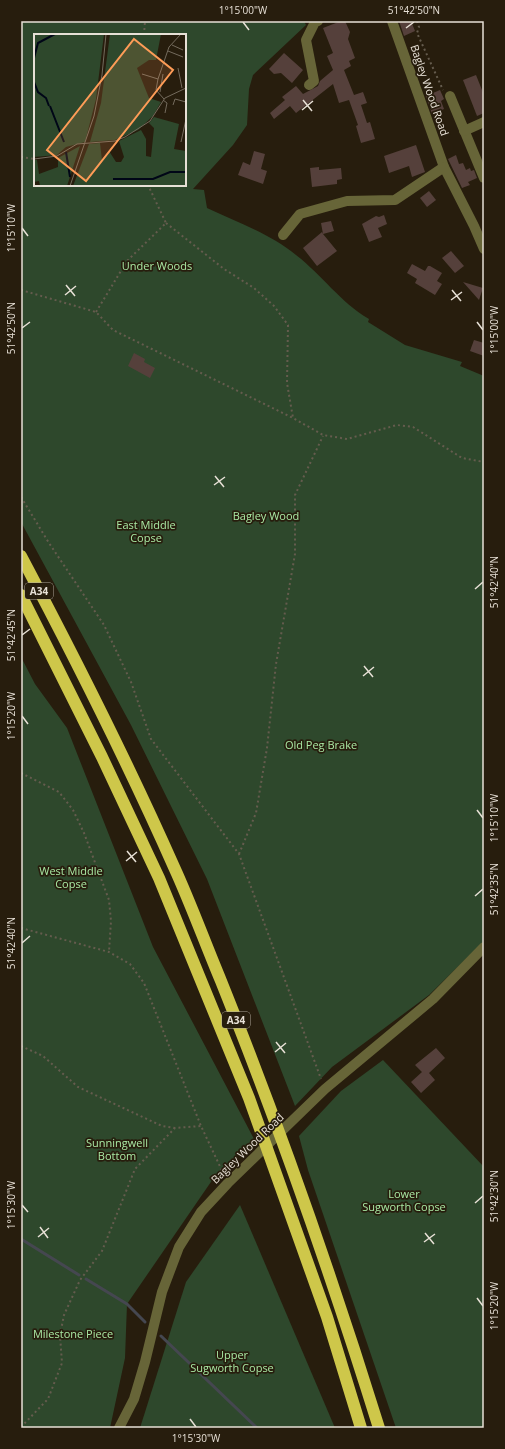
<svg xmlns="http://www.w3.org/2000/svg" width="505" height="1449" viewBox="0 0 505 1449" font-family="'Open Sans',sans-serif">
  <rect width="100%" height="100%" fill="#271d0d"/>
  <g fill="#2e482c" fill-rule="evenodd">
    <path d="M21,21H304L306,25L253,75L249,89L247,125L233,145L193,189L204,190L207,208C237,222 271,234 296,255C322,275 340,302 369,319L368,322L405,345L462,362L460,366L484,376V941L429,995L332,1067L295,1106L207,879L131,725L21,522ZM35,35H185V185H35Z"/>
    <polygon points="21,657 35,684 67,728 153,947 254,1139 215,1176 127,1304 125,1358 110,1428 21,1428"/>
    <polygon points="383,1060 484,1167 484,1428 396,1428 308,1170 299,1136 341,1091"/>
    <polygon points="240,1205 335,1428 140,1428 186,1282"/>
  </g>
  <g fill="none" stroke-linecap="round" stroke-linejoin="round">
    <g stroke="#454750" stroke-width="3">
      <polyline points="21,1239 79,1275"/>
      <polyline points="86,1279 127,1304 145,1322"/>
      <polyline points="161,1336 257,1428"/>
    </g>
  </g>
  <g fill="#55403b">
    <polygon points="341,21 345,21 350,32 348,39 355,58 349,61 351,66 344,70 354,95 363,92 367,103 361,105 367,123 370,122 375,139 361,143 356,126 358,125 349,100 339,103 333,84 296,113 290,106 274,119 270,113 285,100 282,97 296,86 303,94 318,86 320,81 333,70 327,56 333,53 323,28"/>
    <polygon points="399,21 411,21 415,31 404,36"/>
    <polygon points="284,53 303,70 292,83 281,73 274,74 269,69"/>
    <polygon points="476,75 484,95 484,113 477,116 463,80"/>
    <polygon points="440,90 444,99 441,101 444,109 432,114 426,96"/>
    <polygon points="416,145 425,172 412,177 409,166 389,173 384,156"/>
    <polygon points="254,151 265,154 261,169 267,171 263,184 238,175 243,162 250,165"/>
    <polygon points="456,155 459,164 463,163 466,170 470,168 471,171 474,170 477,178 468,182 470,185 462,188 448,159"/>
    <polygon points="319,167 319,170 341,168 342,179 337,180 337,184 312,187 310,168"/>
    <polygon points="429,191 436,200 427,207 420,198"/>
    <polygon points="384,215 387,224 378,228 382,237 369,242 362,224 376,216 379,217"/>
    <polygon points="331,221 334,231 323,234 337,251 317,266 303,248 322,232 323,234 321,223"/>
    <polygon points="451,251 464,266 455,273 442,258"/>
    <polygon points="412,264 425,271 428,266 430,266 442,273 437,281 442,284 435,295 415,283 417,279 407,273"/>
    <polygon points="463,282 483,288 479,300"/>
    <polygon points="474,340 484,343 484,356 470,351"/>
    <polygon points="134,353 145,359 144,362 155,368 150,378 128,366"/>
    <polygon points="436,1048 445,1058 429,1073 435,1080 421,1093 411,1082 422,1072 415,1065"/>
  </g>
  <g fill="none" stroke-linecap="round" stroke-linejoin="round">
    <g stroke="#655c4e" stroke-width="2" stroke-dasharray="2 3" stroke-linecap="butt">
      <polyline points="417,21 419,27 417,33 443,90"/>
      <polyline points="144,35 145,21"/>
      <polyline points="21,157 35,159"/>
      <polyline points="166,223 224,269 254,288 274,306 288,325 287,383 293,418"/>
      <polyline points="21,290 96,312 113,330 293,418 323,435 347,439 397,425 413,427 462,458 484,462"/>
      <polyline points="96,312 127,261 166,223 148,185"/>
      <polyline points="21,497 49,543 104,625 131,682 151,739 239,854 321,1079"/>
      <polyline points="21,773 59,792 73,810 84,833 109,900 111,921 109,952"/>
      <polyline points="239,854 256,813 267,748 276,664 295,554 295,495 323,436"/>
      <polyline points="21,928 109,952 130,964 144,983 201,1126 224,1175"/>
      <polyline points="21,1046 43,1056 78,1087 162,1126 175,1128"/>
      <polyline points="21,1427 48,1399 62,1363 60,1335 64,1315 80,1280 102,1251 135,1169 175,1128 201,1126"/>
    </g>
    <g stroke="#676538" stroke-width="10">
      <polyline points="392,21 444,167 474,226 484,249"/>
      <polyline points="309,85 314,81 306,40 315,22 318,21"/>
      <polyline points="450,96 484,178"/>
      <polyline points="464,131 484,122"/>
      <polyline points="283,235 300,214 347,201 395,200 444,167"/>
      <polyline points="119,1428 134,1399 145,1362 162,1292 179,1247 201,1212 228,1183 325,1089 433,999 484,947"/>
    </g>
    <g stroke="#cec74a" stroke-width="12">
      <path d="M21,556C75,658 127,761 174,867C191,904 205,943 221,981C280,1128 332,1277 379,1428"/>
      <polyline points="21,595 102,757 159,878 249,1098 327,1317 361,1428"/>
    </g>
  </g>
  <path fill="none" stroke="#e7e0d6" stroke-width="1.5" d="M243,22L249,30M406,28L414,22M303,100L312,111M302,110L313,101M22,228L28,236M66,285L75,296M452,290L461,301M65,295L76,286M451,300L462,292M477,322L483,330M22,328L30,322M215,476L224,487M214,485L225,477M475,589L483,582M22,635L30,629M364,666L373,677M363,676L374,667M22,716L28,724M477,810L483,818M127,851L136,862M126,861L137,852M475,896L483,889M22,943L30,936M276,1042L285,1053M275,1052L286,1043M475,1203L483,1196M22,1205L28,1212M40,1227L48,1238M425,1233L434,1244M38,1237L49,1228M424,1242L435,1234M477,1298L483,1306M190,1419L196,1427"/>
  <g text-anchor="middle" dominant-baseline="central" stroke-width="3.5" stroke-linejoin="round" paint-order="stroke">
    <g fill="#271d0d" stroke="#ada69a" stroke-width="1">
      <rect x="25" y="583" width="28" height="16" rx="3"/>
      <rect x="222" y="1012" width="28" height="16" rx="3"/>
    </g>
    <g font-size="10" font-weight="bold" fill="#e7e0d6">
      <text x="39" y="591">A34</text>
      <text x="236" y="1020">A34</text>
    </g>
    <g font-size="11" fill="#e7e0d6" stroke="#271d0d">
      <text transform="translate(430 90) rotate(71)">Bagley Wood Road</text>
      <text transform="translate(247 1148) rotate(-44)">Bagley Wood Road</text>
    </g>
    <g font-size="11" fill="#a9e9a4" stroke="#271d0d">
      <text x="157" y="265">Under Woods</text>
      <text x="266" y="515">Bagley Wood</text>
      <text x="146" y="524">East Middle<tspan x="146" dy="13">Copse</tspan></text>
      <text x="321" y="744">Old Peg Brake</text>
      <text x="71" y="870">West Middle<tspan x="71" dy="13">Copse</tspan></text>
      <text x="117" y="1142">Sunningwell<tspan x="117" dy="13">Bottom</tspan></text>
      <text x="404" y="1193">Lower<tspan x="404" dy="13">Sugworth Copse</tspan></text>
      <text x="73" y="1333">Milestone Piece</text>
      <text x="232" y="1354">Upper<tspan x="232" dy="13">Sugworth Copse</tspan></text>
    </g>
  </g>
  <g transform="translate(34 34)">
    <rect width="152" height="152" fill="#271d0d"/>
    <path d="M0,0H70L62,65L51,108L32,113L23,121L0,123ZM76,0H127L122,26H115L103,34L115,64L127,68L119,82L104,96L81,106L56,108L67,69ZM120,83L145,90L140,115L152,117V152H39L55,110L66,109L68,126L75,117L82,128H87L90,123L85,107L107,96L112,105V122L117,123L120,94L115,89ZM46,112L33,152H6L5,147L0,148V126H3L5,140L24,133V124Z" fill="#2e482c"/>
    <path fill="none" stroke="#000617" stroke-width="2" d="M0,24L4,9L21,0M0,48L4,58L12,64L15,72M16,72L30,108M32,118L36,143M79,145H119L136,138H152"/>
    <path fill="none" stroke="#746b5d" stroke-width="1" d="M138,11L149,16M134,17L149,23M144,34L148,54M108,40L124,45M126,58L129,40M130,65L122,56L124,45L135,13L147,0M129,66L133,69L131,79M139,71L141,65L152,68M147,108L152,85M0,125L23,122L43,110L81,107L91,103L116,87L131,64L152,54M36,152L60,82L68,41L72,0"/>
    <path fill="#fe9c57" fill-opacity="0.15" stroke="#fe9c57" stroke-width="2" d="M100,5L139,36L52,147L13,116Z"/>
    <rect width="152" height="152" fill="none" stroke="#e7e0d6" stroke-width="2"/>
  </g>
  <rect width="505" height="1449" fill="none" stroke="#271d0d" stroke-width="44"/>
  <rect x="22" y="22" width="461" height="1405" fill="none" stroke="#e7e0d6" stroke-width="1.5"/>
  <g font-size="10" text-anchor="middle" fill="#e7e0d6">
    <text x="243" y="14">1°15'00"W</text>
    <text x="414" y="14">51°42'50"N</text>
    <text transform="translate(11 228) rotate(-90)" y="4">1°15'10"W</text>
    <text transform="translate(11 328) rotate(-90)" y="4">51°42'50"N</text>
    <text transform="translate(494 330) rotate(-90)" y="4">1°15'00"W</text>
    <text transform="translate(494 582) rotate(-90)" y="4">51°42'40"N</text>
    <text transform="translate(11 635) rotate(-90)" y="4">51°42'45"N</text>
    <text transform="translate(11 716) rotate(-90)" y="4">1°15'20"W</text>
    <text transform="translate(494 818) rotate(-90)" y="4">1°15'10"W</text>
    <text transform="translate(494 889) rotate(-90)" y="4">51°42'35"N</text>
    <text transform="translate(11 943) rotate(-90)" y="4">51°42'40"N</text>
    <text transform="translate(494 1196) rotate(-90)" y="4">51°42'30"N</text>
    <text transform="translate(11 1205) rotate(-90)" y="4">1°15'30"W</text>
    <text transform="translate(494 1306) rotate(-90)" y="4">1°15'20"W</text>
    <text x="196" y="1442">1°15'30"W</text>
  </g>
</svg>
